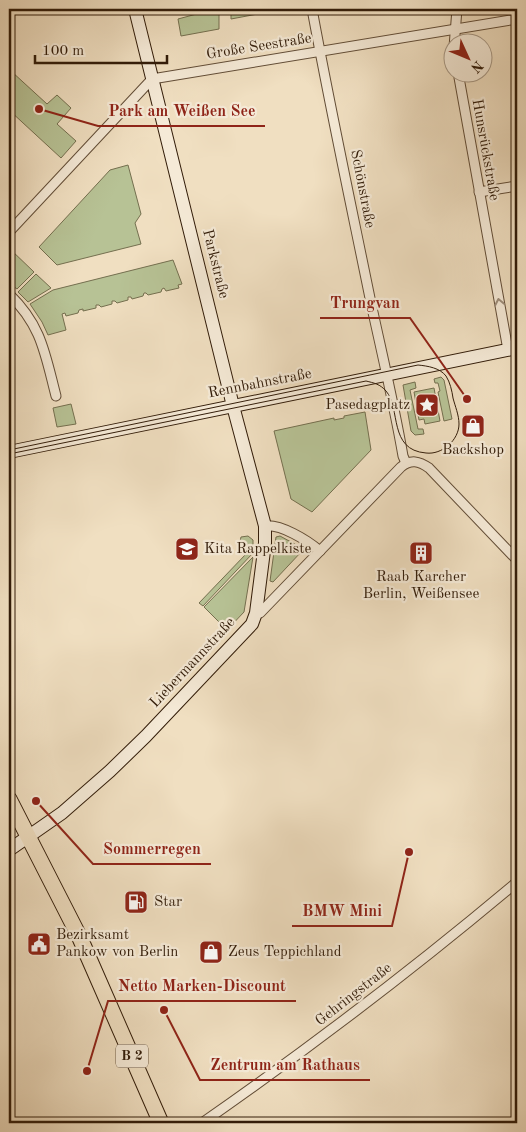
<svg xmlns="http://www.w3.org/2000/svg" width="526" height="1132" viewBox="0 0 526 1132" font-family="'Old Standard TT',serif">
  <rect width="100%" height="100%" fill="#f0dfc1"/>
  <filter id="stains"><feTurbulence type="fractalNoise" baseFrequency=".004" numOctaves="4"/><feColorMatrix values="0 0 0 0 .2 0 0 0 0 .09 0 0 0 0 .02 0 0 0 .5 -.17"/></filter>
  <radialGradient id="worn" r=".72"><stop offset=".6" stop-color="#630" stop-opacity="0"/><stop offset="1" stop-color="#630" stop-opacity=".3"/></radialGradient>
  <g fill="#b7c295" stroke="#746f4f">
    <polygon points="204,9 219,9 219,29 181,36 178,19 204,12"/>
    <polygon points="231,9 263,9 263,13 231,19"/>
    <polygon points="9,60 11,71 47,104 57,95 71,108 57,124 76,141 61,158 9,110"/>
    <polygon points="128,165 141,214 135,223 141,244 57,265 39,247 110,170"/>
    <polygon points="10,249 34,272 17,289 9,283"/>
    <polygon points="173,260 182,284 178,285 179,288 166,291 164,288 162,289 161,292 148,295 146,293 144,293 143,296 132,299 131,297 128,297 128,300 117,303 115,301 112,301 112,304 101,307 99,305 96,305 96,308 83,311 83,309 79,310 78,313 66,316 65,313 62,314 66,330 48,335 42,322 30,304 53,290"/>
    <polygon points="36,274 51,288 28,302 18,292"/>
    <polygon points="441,377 444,380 452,419 444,421 438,392 440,391 438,383 435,383 434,379"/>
    <polygon points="415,382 416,388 410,390 418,429 423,429 424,434 415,435 411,431 403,385"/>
    <polygon points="434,388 440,421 425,424 424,419 419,420 414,392"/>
    <polygon points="71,404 76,424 57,427 53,408"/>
    <polygon points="365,412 371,450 312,512 291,499 274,431 334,418 334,420 344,418 344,416"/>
    <polygon points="248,536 253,540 253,553 203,606 199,603 246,554 239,546 241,537"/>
    <polygon points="280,536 302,548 302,551 273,582 270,581 276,537"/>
    <polygon points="253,557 244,612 227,630 204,607"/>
  </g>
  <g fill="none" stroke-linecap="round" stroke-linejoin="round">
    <g stroke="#624d37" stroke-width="11">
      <g id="street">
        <path d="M312,9C330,107 351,205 371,303C382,354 394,404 403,456L406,463"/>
        <polyline points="454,47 457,9"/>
        <polyline points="458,72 508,350"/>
        <polyline points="479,192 517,186"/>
        <polyline points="9,232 152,79 517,19"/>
        <path d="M9,294C42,326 45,354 56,396"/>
        <path d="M265,526C281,524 307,540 320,551"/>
        <path d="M256,613H260L401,467C411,459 419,461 429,468L517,560"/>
        <path d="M202,1123C311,1047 416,967 517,882"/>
      </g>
    </g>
    <g stroke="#321c09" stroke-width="14">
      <g id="secondary">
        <polyline points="9,452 517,348"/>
        <polyline points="9,850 62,813 110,771 146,736 252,624 256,613 265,543 265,526 233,406 135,9"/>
      </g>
    </g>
    <g stroke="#321c09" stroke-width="17">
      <polyline id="primary" points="9,799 80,938 161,1123"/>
    </g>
    <use href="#street" stroke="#f5ead7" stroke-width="9"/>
    <use href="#secondary" stroke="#f5ead7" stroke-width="12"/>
    <use href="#primary" stroke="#f0dfc1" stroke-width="15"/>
    <path stroke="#321c09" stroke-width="1" d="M9,450L418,365C428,366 440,368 446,376C450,382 452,391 453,398C455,406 459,415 459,424C459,440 442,455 426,453C388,450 401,408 386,391C380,384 374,383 366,381L9,454"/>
  </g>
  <defs><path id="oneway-chevron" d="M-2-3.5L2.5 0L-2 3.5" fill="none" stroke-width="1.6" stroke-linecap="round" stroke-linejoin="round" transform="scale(1.25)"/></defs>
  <use stroke="#9d8d7a" href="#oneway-chevron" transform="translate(499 302) rotate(-101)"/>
  <defs>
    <g id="sight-square" transform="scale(1.25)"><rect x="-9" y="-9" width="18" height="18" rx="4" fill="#8f2418" stroke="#f5ead7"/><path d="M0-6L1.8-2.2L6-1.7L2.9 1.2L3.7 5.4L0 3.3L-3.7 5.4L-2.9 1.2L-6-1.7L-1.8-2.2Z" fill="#fff"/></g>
    <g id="shop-square" transform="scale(1.25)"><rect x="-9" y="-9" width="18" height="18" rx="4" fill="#8f2418" stroke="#f5ead7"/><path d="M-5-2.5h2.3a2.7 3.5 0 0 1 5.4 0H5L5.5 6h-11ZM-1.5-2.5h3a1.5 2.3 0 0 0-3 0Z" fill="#fff"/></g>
    <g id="school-square" transform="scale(1.25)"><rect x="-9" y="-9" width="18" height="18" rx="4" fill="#8f2418" stroke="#f5ead7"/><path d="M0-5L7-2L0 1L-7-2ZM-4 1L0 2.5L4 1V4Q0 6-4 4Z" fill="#fff"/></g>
    <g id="building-square" transform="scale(1.25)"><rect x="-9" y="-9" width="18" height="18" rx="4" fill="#8f2418" stroke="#f5ead7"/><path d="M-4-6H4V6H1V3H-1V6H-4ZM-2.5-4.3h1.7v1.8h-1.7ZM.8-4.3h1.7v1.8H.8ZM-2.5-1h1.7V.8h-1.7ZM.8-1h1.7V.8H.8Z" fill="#fff"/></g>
    <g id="fuel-square" transform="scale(1.25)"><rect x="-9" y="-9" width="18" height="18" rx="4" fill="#8f2418" stroke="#f5ead7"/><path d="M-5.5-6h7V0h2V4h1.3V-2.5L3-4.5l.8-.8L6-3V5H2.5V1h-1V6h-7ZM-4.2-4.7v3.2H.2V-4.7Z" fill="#fff"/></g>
    <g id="civic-square" transform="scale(1.25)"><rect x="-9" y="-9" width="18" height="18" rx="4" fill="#8f2418" stroke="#f5ead7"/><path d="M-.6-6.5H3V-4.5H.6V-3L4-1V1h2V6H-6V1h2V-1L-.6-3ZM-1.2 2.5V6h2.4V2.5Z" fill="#fff"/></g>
  </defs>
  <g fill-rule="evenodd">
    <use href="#sight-square" x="427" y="405"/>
    <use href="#shop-square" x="473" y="426"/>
    <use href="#school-square" x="187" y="549"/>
    <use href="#building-square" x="421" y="553"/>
    <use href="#fuel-square" x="136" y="902"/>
    <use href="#civic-square" x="39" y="944"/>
    <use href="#shop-square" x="211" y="952"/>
  </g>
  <g text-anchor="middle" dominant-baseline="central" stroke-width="4.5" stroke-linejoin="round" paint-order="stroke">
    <rect fill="#f5ead7" stroke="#6c5a47" stroke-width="1" x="116" y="1044.5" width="32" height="23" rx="4"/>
    <g font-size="14" font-weight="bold" fill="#321c09">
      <text x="132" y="1056">B 2</text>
    </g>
    <g font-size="15" fill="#321c09" stroke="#f5ead7">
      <text transform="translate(259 47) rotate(-9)">Große Seestraße</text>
      <text transform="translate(485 150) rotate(80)">Hunsrückstraße</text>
      <text transform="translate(362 189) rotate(79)">Schönstraße</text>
      <text transform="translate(215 264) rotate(76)">Parkstraße</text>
      <text transform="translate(260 384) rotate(-11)">Rennbahnstraße</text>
      <text transform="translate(193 663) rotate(-47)">Liebermannstraße</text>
      <text transform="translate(354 995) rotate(-38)">Gehringstraße</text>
    </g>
    <g font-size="15" fill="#321c09" stroke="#f5ead7" text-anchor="start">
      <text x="410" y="405" text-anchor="end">Pasedagplatz</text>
      <text x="473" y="450" text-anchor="middle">Backshop</text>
      <text x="204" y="549">Kita Rappelkiste</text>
      <text x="421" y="577" text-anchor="middle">Raab Karcher<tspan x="421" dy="17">Berlin, Weißensee</tspan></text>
      <text x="154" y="902">Star</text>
      <text x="56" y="935">Bezirksamt<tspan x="56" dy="17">Pankow von Berlin</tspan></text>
      <text x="228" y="952">Zeus Teppichland</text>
    </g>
  </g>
  <path fill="none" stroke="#8f2418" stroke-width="2" d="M39 109L98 126H265M467 399L410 318H320M36 801L93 864H211M409 852L392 926H292M87 1071L108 1001H296M164 1010L200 1080H370"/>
  <g fill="#8f2418" stroke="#f5ead7" stroke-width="2">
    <circle cx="39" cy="109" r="5"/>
    <circle cx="467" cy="399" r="5"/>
    <circle cx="36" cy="801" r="5"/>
    <circle cx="409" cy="852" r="5"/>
    <circle cx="87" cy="1071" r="5"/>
    <circle cx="164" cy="1010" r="5"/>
  </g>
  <g font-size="16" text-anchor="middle" font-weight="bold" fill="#8f2418" stroke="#f5ead7" stroke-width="4.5" stroke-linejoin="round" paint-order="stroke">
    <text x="182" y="116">Park am Weißen See</text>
    <text x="365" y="308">Trungvan</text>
    <text x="152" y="854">Sommerregen</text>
    <text x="342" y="916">BMW Mini</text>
    <text x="202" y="991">Netto Marken-Discount</text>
    <text x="285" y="1070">Zentrum am Rathaus</text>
  </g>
  <rect width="526" height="1132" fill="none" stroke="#f0dfc1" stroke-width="30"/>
  <rect x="10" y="10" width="506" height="1112" fill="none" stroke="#321c09" stroke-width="2.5"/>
  <rect x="15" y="15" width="496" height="1102" fill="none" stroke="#321c09"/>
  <g transform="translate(468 58) rotate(134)"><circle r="24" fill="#f5ead7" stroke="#a79885"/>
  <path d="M0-4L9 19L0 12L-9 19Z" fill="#8f2418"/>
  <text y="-8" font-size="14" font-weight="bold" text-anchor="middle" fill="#321c09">N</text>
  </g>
  <path d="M35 55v8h132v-8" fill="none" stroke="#321c09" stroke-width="2.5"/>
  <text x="42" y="55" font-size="15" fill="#321c09" stroke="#f5ead7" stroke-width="4" paint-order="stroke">100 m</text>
  <rect width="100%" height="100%" filter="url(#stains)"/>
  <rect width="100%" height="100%" fill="url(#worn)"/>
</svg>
